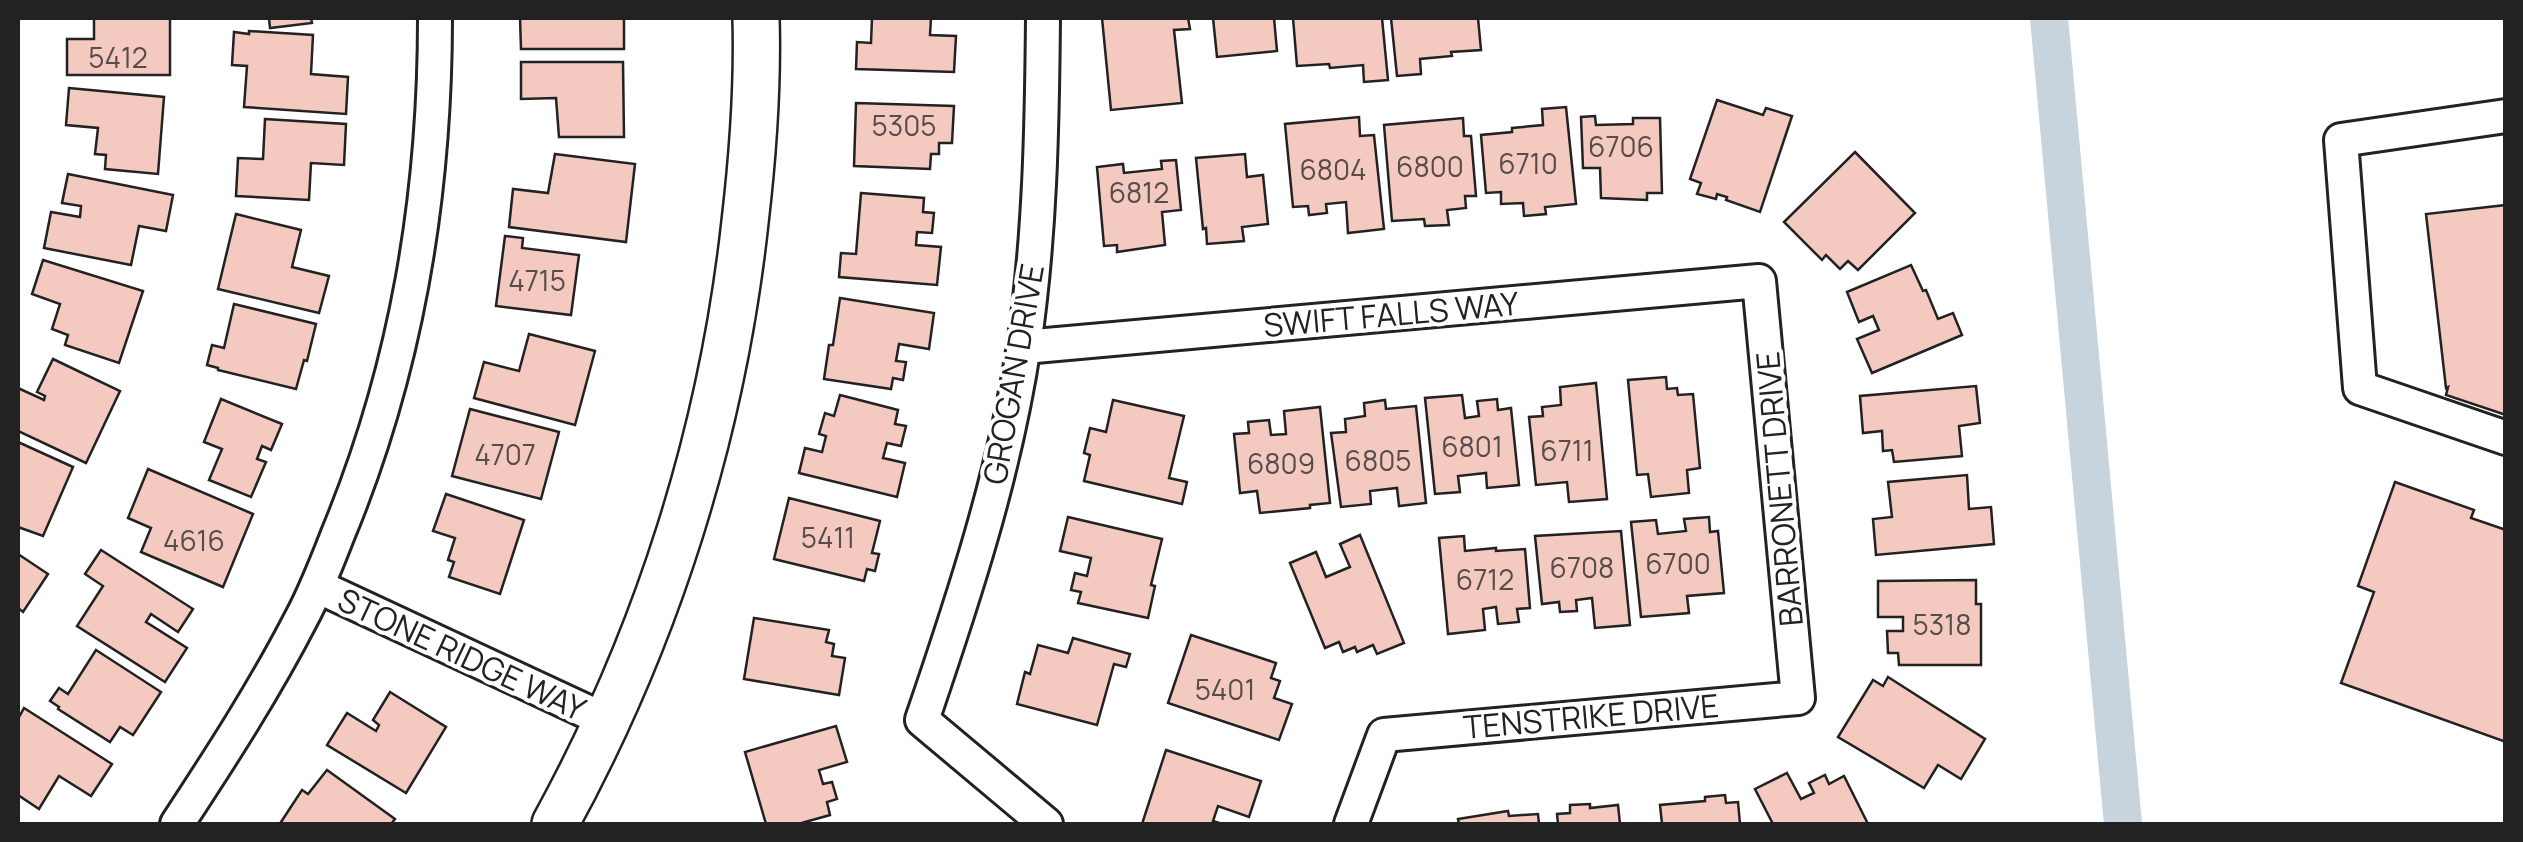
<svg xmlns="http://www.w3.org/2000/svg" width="2523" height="842" viewBox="0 0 2523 842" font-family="Manrope,sans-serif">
  <rect width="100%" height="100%" fill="#fff"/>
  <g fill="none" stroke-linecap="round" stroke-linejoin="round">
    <polyline stroke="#c7d3dd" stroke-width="38" points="2049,18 2123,824"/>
  </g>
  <g fill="#f3c9c0" stroke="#222" stroke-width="2.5">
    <polygon points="94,18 170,18 170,75 67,75 67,39 94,39"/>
    <polygon points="269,18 311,18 312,23 270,28"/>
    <polygon points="520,18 628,18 624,18 624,49 521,49"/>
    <polygon points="872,18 945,18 931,18 930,35 956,36 954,72 856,69 857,42 871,43"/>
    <polygon points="1102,18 1188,18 1190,29 1174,30 1182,103 1111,110"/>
    <polygon points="1213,18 1274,18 1277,51 1217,57"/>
    <polygon points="1293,18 1382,18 1388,80 1364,82 1363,65 1330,68 1329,64 1297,66"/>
    <polygon points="1391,18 1478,18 1481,50 1451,52 1452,56 1420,59 1421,74 1397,76"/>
    <polygon points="249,31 313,35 311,74 348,77 346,114 244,107 247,66 232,65 234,32 249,34"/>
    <polygon points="521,62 623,62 624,137 559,137 556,98 521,99"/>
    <polygon points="69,88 164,97 158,174 105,169 106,155 95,154 98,128 66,125"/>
    <polygon points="1717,100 1763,115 1766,108 1792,116 1760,212 1726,200 1727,197 1717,194 1716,199 1697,194 1701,183 1690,179"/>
    <polygon points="856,103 954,106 952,143 939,143 939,154 931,154 930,169 854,166"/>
    <polygon points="1566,107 1576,204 1545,207 1546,214 1524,216 1523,203 1501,204 1501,192 1486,193 1481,135 1512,132 1512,128 1543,125 1542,109"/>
    <polygon points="1595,116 1596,125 1633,124 1633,118 1660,118 1662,193 1647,193 1647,200 1601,198 1600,168 1583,168 1581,117"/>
    <polygon points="1359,117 1360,136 1374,135 1384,229 1348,233 1346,202 1326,204 1327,213 1309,215 1308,206 1293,207 1285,124"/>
    <polygon points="1463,118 1464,136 1471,136 1476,196 1465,196 1466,208 1447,210 1449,225 1425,226 1424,219 1392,221 1384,125"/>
    <polygon points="265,119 346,124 344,165 311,163 309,200 236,196 238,158 263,159"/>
    <polygon points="1855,152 1915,213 1858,270 1848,261 1840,269 1826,255 1822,260 1784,222"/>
    <polygon points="555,154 635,164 626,242 509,227 513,189 548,193"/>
    <polygon points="1245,154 1247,177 1263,175 1268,224 1242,227 1244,241 1207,244 1206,228 1203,229 1196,158"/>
    <polygon points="1176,160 1181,210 1162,212 1165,245 1117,252 1117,245 1104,246 1097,167 1123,164 1124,173 1162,169 1161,161"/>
    <polygon points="68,174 173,195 166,231 139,226 131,265 44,248 51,212 80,217 81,206 62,203"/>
    <polygon points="861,193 924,198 923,212 934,213 932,233 917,232 916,245 941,247 937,285 839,277 841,253 856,254"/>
    <polygon points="2506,205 2506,415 2446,395 2448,387 2446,388 2426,214"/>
    <polygon points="236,214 301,230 292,267 329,276 319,313 218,289"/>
    <polygon points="505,236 523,238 522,248 579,255 571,315 496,306"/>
    <polygon points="43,260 143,291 119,363 65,345 68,335 52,329 60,304 32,294"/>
    <polygon points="1911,265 1923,291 1926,290 1938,319 1953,313 1962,335 1872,373 1857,339 1879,330 1873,316 1859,322 1847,292"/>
    <polygon points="840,298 934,313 929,349 899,344 896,361 906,362 903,380 893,378 891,389 824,379 829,345 833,345"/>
    <polygon points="234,304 316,324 307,361 304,360 296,389 218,370 218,368 207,365 212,345 224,348"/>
    <polygon points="529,334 595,351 575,425 474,398 484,362 519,371"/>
    <polygon points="53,359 120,391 86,463 18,431 18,388 44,400 45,396 37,392"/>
    <polygon points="1666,377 1667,389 1677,388 1678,395 1693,394 1700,468 1687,470 1689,493 1651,497 1648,474 1637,475 1628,380"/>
    <polygon points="1596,383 1607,499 1569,502 1567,482 1536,485 1529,417 1543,416 1542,407 1561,405 1560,387"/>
    <polygon points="1976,386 1980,423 1959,426 1962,456 1894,462 1892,450 1883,451 1882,431 1863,433 1860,396"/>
    <polygon points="840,395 898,410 895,424 906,426 901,446 887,443 883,458 905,463 897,497 799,473 805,448 822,452 826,436 819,434 825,413 834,416"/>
    <polygon points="1462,395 1465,418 1479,416 1477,401 1497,399 1498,410 1511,408 1519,485 1487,488 1486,473 1458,476 1460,492 1435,494 1425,398"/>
    <polygon points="221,399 282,424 271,450 262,446 257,459 266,462 251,497 209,480 222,449 204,442"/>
    <polygon points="1113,400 1184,416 1169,478 1187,482 1182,504 1084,481 1090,455 1084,453 1090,428 1106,432"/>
    <polygon points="1385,400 1386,409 1416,406 1426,503 1399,506 1397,488 1370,491 1371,504 1341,507 1331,433 1346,432 1345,419 1365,416 1364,403"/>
    <polygon points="1320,407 1330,503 1310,505 1310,508 1260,513 1257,491 1240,493 1234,434 1249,433 1248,422 1269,420 1271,435 1286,434 1284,411"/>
    <polygon points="470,409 559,432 541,499 452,476"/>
    <polygon points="18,442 73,467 43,536 18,527"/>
    <polygon points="148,469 253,514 223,587 141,552 151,528 128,518"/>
    <polygon points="1967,475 1969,509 1991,507 1994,544 1876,555 1873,519 1892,517 1888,482"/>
    <polygon points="2395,482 2474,510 2471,518 2506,530 2506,742 2341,683 2374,592 2358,586"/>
    <polygon points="446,494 524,520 500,594 449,577 454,562 448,560 455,538 433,531"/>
    <polygon points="789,498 880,521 872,553 879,554 875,571 867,569 864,581 774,559"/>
    <polygon points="1068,517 1162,539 1151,585 1155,586 1148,618 1078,603 1081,592 1071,590 1075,573 1087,576 1091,558 1060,551"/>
    <polygon points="1709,517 1710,532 1718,531 1724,593 1687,596 1689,613 1641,617 1631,522 1656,520 1658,534 1686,531 1684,519"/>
    <polygon points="1621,531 1630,625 1595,628 1592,598 1576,600 1577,611 1560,612 1559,602 1542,604 1535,536"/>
    <polygon points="1360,535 1404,643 1377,654 1373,645 1357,652 1355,647 1343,652 1339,642 1325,648 1290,563 1316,552 1326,577 1350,567 1340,544"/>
    <polygon points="1464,536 1465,551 1496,548 1496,551 1525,549 1530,608 1517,609 1519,622 1498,624 1496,607 1483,609 1485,630 1448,634 1439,538"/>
    <polygon points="101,550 193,609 178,632 151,614 146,622 187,648 165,682 77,626 103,586 85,574"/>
    <polygon points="18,554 48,574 23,612 18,608"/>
    <polygon points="1976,580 1976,604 1981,604 1981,665 1899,665 1898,653 1888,653 1887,631 1903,631 1903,617 1878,617 1878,581"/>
    <polygon points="754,618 829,630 826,642 834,644 832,656 845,658 839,695 744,679"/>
    <polygon points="1191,635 1276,663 1271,678 1280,681 1274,698 1292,704 1279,740 1168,703"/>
    <polygon points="1073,638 1130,654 1126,667 1114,664 1097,725 1017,704 1025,672 1030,674 1038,645 1068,653"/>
    <polygon points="96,650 161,692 133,735 120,727 110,742 58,709 59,707 50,701 59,688 68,694"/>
    <polygon points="1888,677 1985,739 1961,779 1938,765 1924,788 1838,737 1873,680 1883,686"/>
    <polygon points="390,692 446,727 406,793 327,745 347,713 376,731 379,725 373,720"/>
    <polygon points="24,708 112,764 91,796 59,776 39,809 18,795 18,719"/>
    <polygon points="836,726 847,762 819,770 823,784 832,782 837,799 827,802 830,815 798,824 766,824 745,752"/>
    <polygon points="1166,750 1261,781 1249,817 1218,806 1213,821 1222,824 1142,824"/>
    <polygon points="327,770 395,819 391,824 284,824 281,822 302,790 308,794"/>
    <polygon points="1787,773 1801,799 1814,793 1809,783 1825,775 1829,784 1844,776 1868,824 1773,824 1755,789"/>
    <polygon points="1725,795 1726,803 1738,802 1740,824 1662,824 1660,805 1705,801 1705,797"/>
    <polygon points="1590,804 1590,808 1618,805 1620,824 1558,824 1557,814 1570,813 1570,805"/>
    <polygon points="1508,811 1509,816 1538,814 1539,824 1459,824 1458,819"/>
  </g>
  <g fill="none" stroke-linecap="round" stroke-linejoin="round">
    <g stroke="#222" stroke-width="38">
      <g id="street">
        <path d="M1043,18C1042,127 1040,237 1024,345C1005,473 964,597 922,720L1046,824"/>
        <polyline points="2506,116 2341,140 2360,388 2506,438"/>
        <polyline points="1024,347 1759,281 1798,698 1384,735 1351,824"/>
        <polyline points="317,586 607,721"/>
        <path d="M177,824C221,757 265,689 302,617C316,591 327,562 338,534C407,368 435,197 435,18"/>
      </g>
    </g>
    <g stroke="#222" stroke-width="50">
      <path id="secondary" d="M555,824C657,638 722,433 745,222C753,154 758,86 756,18"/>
    </g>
    <use href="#street" stroke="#fff" stroke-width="32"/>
    <use href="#secondary" stroke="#fff" stroke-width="45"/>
  </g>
  <g text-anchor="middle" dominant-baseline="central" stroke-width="8" stroke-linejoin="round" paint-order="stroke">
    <g font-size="28" fill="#564c4a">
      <text x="118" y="57">5412</text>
      <text x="904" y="125">5305</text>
      <text x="1621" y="146">6706</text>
      <text x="1528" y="163">6710</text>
      <text x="1430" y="166">6800</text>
      <text x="1333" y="169">6804</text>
      <text x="1139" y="192">6812</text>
      <text x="537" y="280">4715</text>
      <text x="1472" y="446">6801</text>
      <text x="1567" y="450">6711</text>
      <text x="505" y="454">4707</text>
      <text x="1378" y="460">6805</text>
      <text x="1281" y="463">6809</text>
      <text x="828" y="537">5411</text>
      <text x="194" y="540">4616</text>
      <text x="1678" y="563">6700</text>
      <text x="1582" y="567">6708</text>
      <text x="1485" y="579">6712</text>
      <text x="1942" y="624">5318</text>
      <text x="1225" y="689">5401</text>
    </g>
    <g font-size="32" fill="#222" stroke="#fff">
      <text transform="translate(1391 314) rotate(-5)">SWIFT FALLS WAY</text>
      <text transform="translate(1013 374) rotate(-80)">GROGAN DRIVE</text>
      <text transform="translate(1779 489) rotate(-95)">BARRONETT DRIVE</text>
      <text transform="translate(462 654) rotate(25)">STONE RIDGE WAY</text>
      <text transform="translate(1591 716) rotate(-5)">TENSTRIKE DRIVE</text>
    </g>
  </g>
  <rect width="2523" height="842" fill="none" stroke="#222222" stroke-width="40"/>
</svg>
